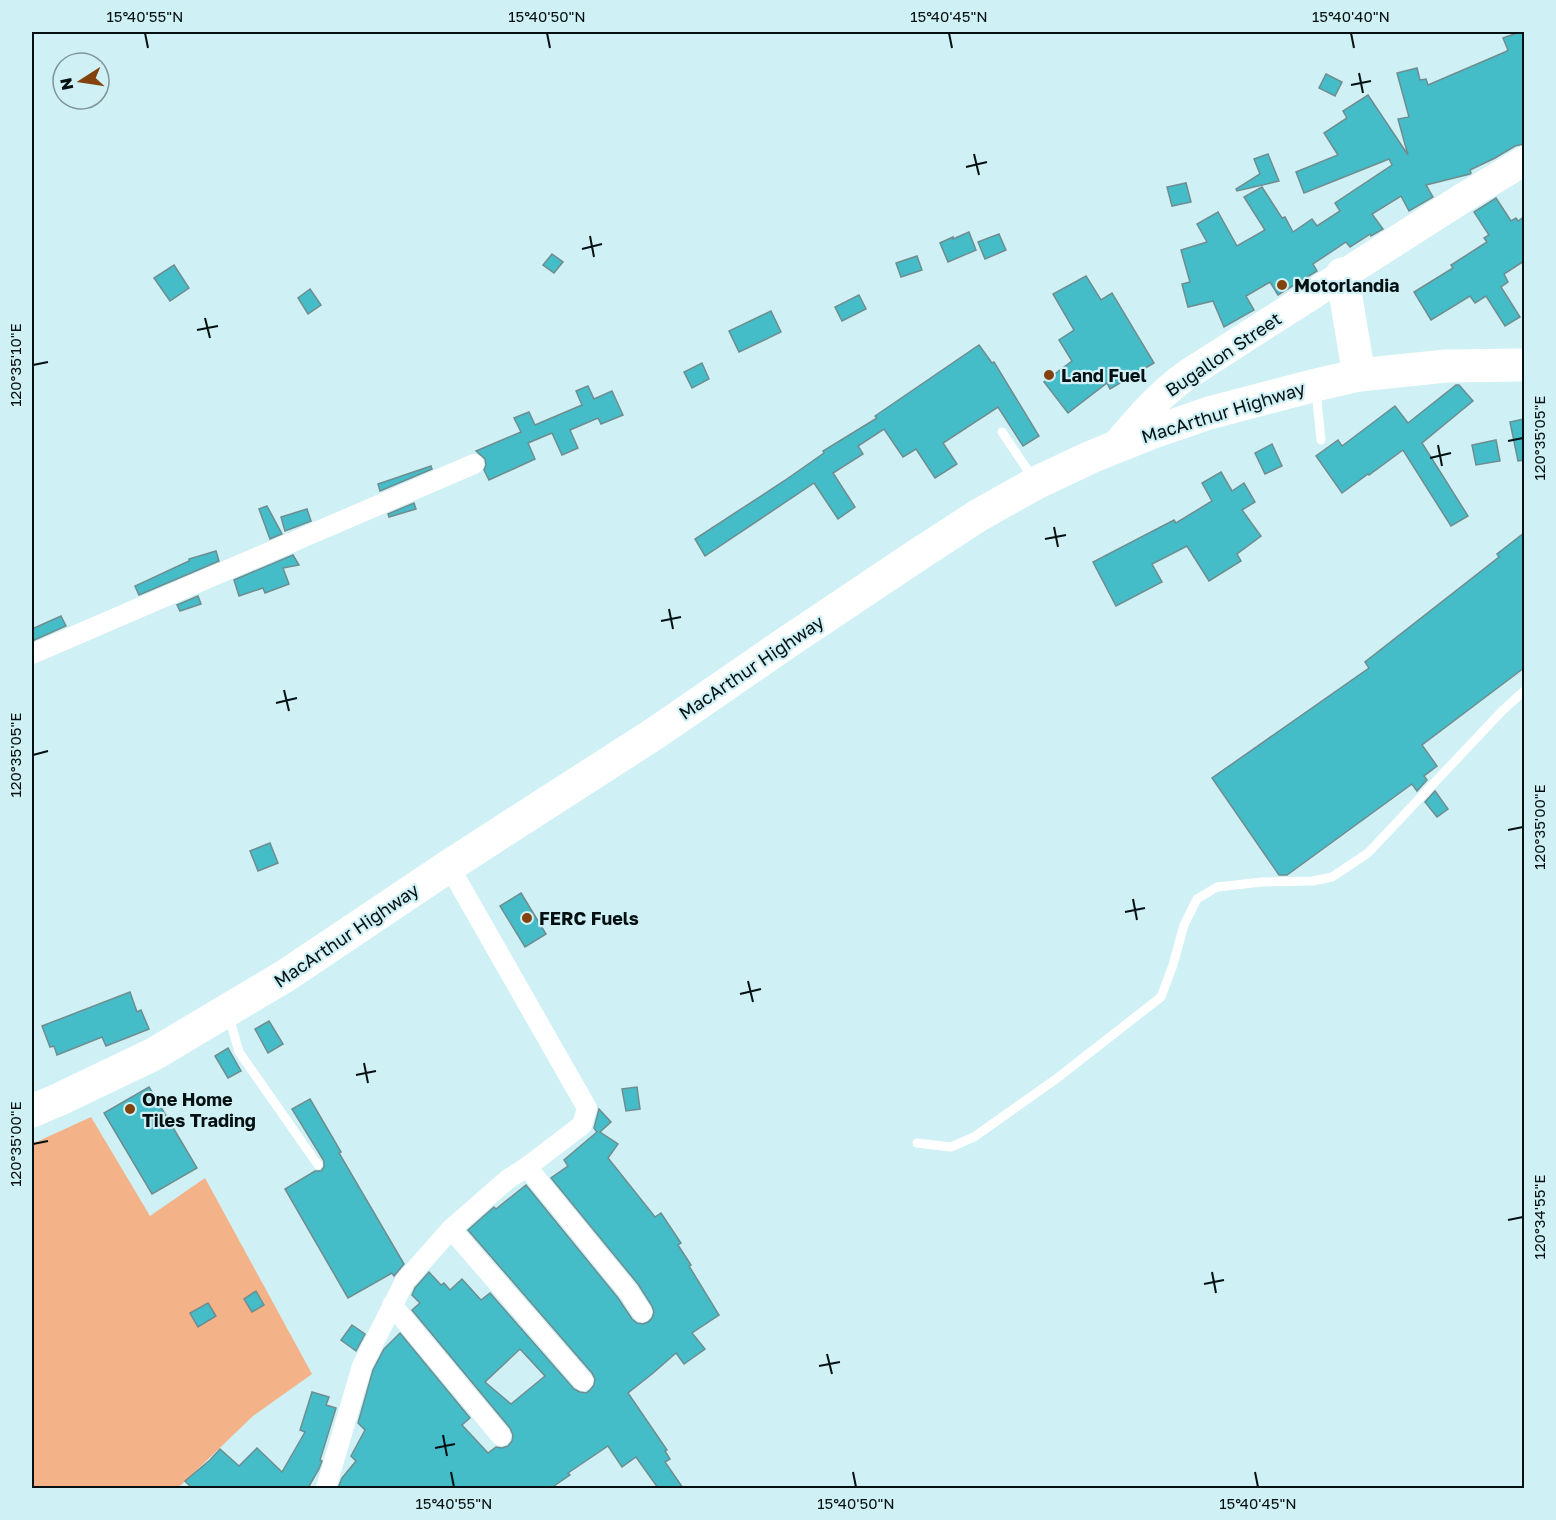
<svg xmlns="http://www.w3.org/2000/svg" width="1556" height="1520" viewBox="0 0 1556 1520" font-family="'Golos Text',sans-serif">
  <rect width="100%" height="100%" fill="#cff0f4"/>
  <polygon fill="#f4b288" points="91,1117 150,1216 205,1178 312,1374 253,1416 178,1488 32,1488 32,1144"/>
  <g fill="#45bdc9" stroke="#6e8d90" stroke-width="1.5" fill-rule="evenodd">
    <polygon points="1520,32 1524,32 1524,144 1515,146 1495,158 1470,170 1471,173 1470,174 1426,185 1433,197 1409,211 1401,196 1372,214 1383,229 1371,236 1370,234 1350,247 1346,242 1313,264 1317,271 1278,295 1270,282 1246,296 1254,310 1224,327 1213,301 1188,307 1182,284 1190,282 1181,250 1207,242 1197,224 1218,212 1237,246 1265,230 1244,197 1262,187 1282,218 1285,217 1293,232 1312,219 1317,226 1340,211 1335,203 1392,165 1389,159 1304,193 1296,172 1338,155 1324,133 1347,118 1343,111 1368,95 1408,155 1398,119 1409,117 1397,73 1417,68 1420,80 1426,79 1428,85 1505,52 1508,50 1503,38"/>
    <polygon points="1326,74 1342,82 1335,96 1319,88"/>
    <polygon points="1268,154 1279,181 1237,191 1236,189 1260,174 1254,159"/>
    <polygon points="1186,183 1191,202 1172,206 1167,187"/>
    <polygon points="1496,198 1511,221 1516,218 1518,221 1524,217 1524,261 1504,274 1508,282 1501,287 1520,317 1505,326 1486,296 1475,303 1470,296 1431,320 1414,292 1453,268 1451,265 1487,242 1484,238 1489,235 1474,212"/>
    <polygon points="969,232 976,250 948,262 940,243 953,237 953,239"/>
    <polygon points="999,234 1006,250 985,259 978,242"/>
    <polygon points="552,254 563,262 554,273 543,265"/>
    <polygon points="917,256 922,270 901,277 896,263"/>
    <polygon points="174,265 189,288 170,301 154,278"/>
    <polygon points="1086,276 1101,300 1112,293 1154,363 1110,389 1107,383 1068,413 1044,382 1072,361 1059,340 1074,330 1053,294"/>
    <polygon points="310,289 321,305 308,314 298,298"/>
    <polygon points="859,295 866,309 842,321 835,307"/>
    <polygon points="771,311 781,332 739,352 729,331"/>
    <polygon points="979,345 992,363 994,362 1039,436 1023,446 998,407 943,443 957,464 935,478 916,449 903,457 884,429 858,446 863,454 833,473 855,507 838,519 814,483 705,556 695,539 784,481 824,453 823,451 877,418 875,416"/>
    <polygon points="702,363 709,379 692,388 684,372"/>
    <polygon points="1456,385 1459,385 1473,401 1422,443 1468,516 1451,526 1403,450 1369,475 1368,474 1342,493 1316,456 1338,440 1342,446 1395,406 1408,423"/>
    <polygon points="588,386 594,399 612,391 623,415 601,424 598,418 570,430 578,448 562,455 552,433 528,443 535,459 489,480 484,470 486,465 485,459 476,451 521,432 514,418 529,412 535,425 582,405 576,391"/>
    <polygon points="1524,419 1524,460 1518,461 1510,422"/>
    <polygon points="1496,440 1500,461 1476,465 1472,445"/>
    <polygon points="1272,444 1282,466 1265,474 1255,453"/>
    <polygon points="431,466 432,469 380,491 378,484"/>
    <polygon points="1221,472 1232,491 1244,483 1255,502 1242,510 1261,536 1237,554 1241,561 1209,581 1187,546 1152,564 1162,582 1116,606 1093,562 1174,520 1176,523 1212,501 1202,483"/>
    <polygon points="414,503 416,509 389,517 388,514"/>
    <polygon points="267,506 282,534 270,539 259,509"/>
    <polygon points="307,509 311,521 285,531 281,517"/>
    <polygon points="1524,533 1524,668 1422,745 1437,766 1424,776 1427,780 1417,791 1412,784 1287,875 1279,875 1212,778 1369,668 1365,662 1499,557 1497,554"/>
    <polygon points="216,551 219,561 139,595 135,586 189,561 189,559"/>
    <polygon points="293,555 299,565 283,568 289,584 265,593 263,588 239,596 234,580"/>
    <polygon points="198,596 201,604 180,611 177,605"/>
    <polygon points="61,616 66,626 32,641 32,629"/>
    <polygon points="1435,791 1448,809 1437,817 1425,802"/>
    <polygon points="270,843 278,863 258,871 250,851"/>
    <polygon points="521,893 546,934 525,947 500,906"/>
    <polygon points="130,992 137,1012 141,1010 149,1029 106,1046 102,1037 57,1055 54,1046 50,1047 42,1026"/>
    <polygon points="269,1021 283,1044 268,1053 255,1029"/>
    <polygon points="228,1048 241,1071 228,1078 215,1056"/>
    <polygon points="149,1087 197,1168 152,1194 104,1113"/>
    <polygon points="637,1087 640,1109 626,1111 622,1089"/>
    <polygon points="310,1099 341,1152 339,1153 404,1264 394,1276 392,1273 348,1298 285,1189 315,1171 321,1171 324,1167 324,1161 292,1109"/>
    <path d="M599,1109L611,1122L600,1132L618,1144L608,1158L655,1217L661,1213L681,1243L678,1245L691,1265L689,1266L719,1315L692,1333L705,1349L684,1364L676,1353L652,1374L628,1393L667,1450L665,1451L670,1459L665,1462L683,1488H658L636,1457L622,1467L608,1446L568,1473L570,1475L551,1488H338L342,1478L356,1461L351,1456L365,1430L358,1423L373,1370L384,1349L400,1333L470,1418L462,1425L488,1453L496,1447L502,1448L508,1446L512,1441L513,1435L510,1428L412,1310L420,1303L412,1295L415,1288L429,1272L441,1285L444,1283L450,1290L462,1279L481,1300L490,1293L574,1389L580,1392L586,1393L590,1390L594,1385L595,1379L592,1373L468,1230L494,1207L496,1209L526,1185L618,1298L632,1319L637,1323L643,1324L648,1322L652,1318L654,1312L652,1306L638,1284L551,1178L568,1166L564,1160L597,1132L594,1128ZM520,1349L545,1376L511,1404L485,1382Z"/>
    <polygon points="256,1291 264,1305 252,1312 244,1299"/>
    <polygon points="208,1303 216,1316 198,1327 190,1313"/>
    <polygon points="352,1325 365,1334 356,1351 341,1340"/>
    <polygon points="312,1392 329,1397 326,1405 336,1408 320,1460 322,1461 319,1469 308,1488 192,1488 185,1481 210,1460 220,1449 239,1466 257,1448 282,1472 305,1432 300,1430"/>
  </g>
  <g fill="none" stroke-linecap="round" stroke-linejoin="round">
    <g stroke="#fff" stroke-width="9">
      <polyline points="1316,390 1321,440"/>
      <polyline points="1002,432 1033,478"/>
      <polyline points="229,1017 239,1052 318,1165"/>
      <polyline points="917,1143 951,1147 974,1137 1056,1079 1161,997 1173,965 1184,925 1197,899 1217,887 1262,882 1313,881 1332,877 1368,853 1502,711 1524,691"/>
    </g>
    <g stroke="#fff" stroke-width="20">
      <polyline points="32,654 474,464"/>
      <polyline points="527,1167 628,1291 642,1312"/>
      <polyline points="451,1229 583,1381"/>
      <polyline points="392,1305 501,1436"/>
      <polyline points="326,1488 362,1366 405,1281 451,1229 508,1179 527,1167 582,1125 587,1108 449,866"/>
    </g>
    <path stroke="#fff" stroke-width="30" d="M1116,446C1138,419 1160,394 1188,374L1463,198L1524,161"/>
    <g stroke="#fff" stroke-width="33">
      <polyline points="1342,274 1359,375"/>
      <polyline points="32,1111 60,1099 154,1054 285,976 449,866 657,732 789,641 916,556 979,515 1036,483 1091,457 1151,433 1209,413 1316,385 1359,375 1446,366 1524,365"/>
    </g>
  </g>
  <path fill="none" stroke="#051012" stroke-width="2" d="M145,33L148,48M547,33L550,48M949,33L952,48M1351,33L1354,48M1359,73L1363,93M1351,85L1371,81M974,154L979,175M966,167L987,162M590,236L594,257M582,249L602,244M205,318L210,338M197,330L218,326M33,365L48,362M1508,441L1523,438M1438,445L1442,466M1430,458L1451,453M1054,527L1058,547M1045,539L1066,535M669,609L673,629M661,621L681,617M284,690L289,711M276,703L297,698M33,755L48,751M1508,830L1523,827M1133,899L1137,920M1125,912L1145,908M748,981L753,1002M740,994L761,989M364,1063L368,1083M356,1075L376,1071M33,1144L48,1141M1508,1220L1523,1217M1212,1272L1216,1293M1204,1284L1224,1280M827,1354L832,1374M819,1366L840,1362M443,1435L447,1456M435,1448L455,1444M451,1472L454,1487M853,1472L856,1487M1255,1472L1258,1487"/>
  <g fill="#84430e" stroke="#cff0f4" stroke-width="2">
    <circle cx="1282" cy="285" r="6"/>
    <circle cx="1049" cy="375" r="6"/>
    <circle cx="527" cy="918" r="6"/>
    <circle cx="130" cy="1109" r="6"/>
  </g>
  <g text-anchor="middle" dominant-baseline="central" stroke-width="4.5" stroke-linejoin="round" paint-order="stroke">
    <g font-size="18" font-weight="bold" fill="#051012" stroke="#cff0f4" text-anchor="start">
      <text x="1294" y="285">Motorlandia</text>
      <text x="1061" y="375">Land Fuel</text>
      <text x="539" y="918">FERC Fuels</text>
      <text x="142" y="1099">One Home<tspan x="142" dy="21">Tiles Trading</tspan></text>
    </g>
    <g font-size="18" fill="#051012" stroke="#cff0f4">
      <text transform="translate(1223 354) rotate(-34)">Bugallon Street</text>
      <text transform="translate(1223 412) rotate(-17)">MacArthur Highway</text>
      <text transform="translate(751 667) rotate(-34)">MacArthur Highway</text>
      <text transform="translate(346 935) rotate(-34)">MacArthur Highway</text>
    </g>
  </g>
  <rect width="1556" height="1520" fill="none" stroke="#cff0f4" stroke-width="66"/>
  <g transform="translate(81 81) rotate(258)"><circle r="28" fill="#cff0f4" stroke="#7e969a" stroke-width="1.5"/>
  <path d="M0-4.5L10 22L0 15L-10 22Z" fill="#84430e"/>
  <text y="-9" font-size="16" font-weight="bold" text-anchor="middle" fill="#051012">N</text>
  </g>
  <rect x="33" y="33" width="1490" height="1454" fill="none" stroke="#051012" stroke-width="2"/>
  <g font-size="15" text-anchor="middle" fill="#051012">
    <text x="145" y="22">15°40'55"N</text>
    <text x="547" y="22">15°40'50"N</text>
    <text x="949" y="22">15°40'45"N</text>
    <text x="1351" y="22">15°40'40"N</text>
    <text transform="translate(16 365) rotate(-90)" y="5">120°35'10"E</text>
    <text transform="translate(1540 438) rotate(-90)" y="5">120°35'05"E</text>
    <text transform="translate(16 755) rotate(-90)" y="5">120°35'05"E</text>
    <text transform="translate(1540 827) rotate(-90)" y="5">120°35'00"E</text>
    <text transform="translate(16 1144) rotate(-90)" y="5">120°35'00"E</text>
    <text transform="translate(1540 1217) rotate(-90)" y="5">120°34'55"E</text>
    <text x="454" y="1509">15°40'55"N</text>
    <text x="856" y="1509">15°40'50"N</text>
    <text x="1258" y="1509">15°40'45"N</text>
  </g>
</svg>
